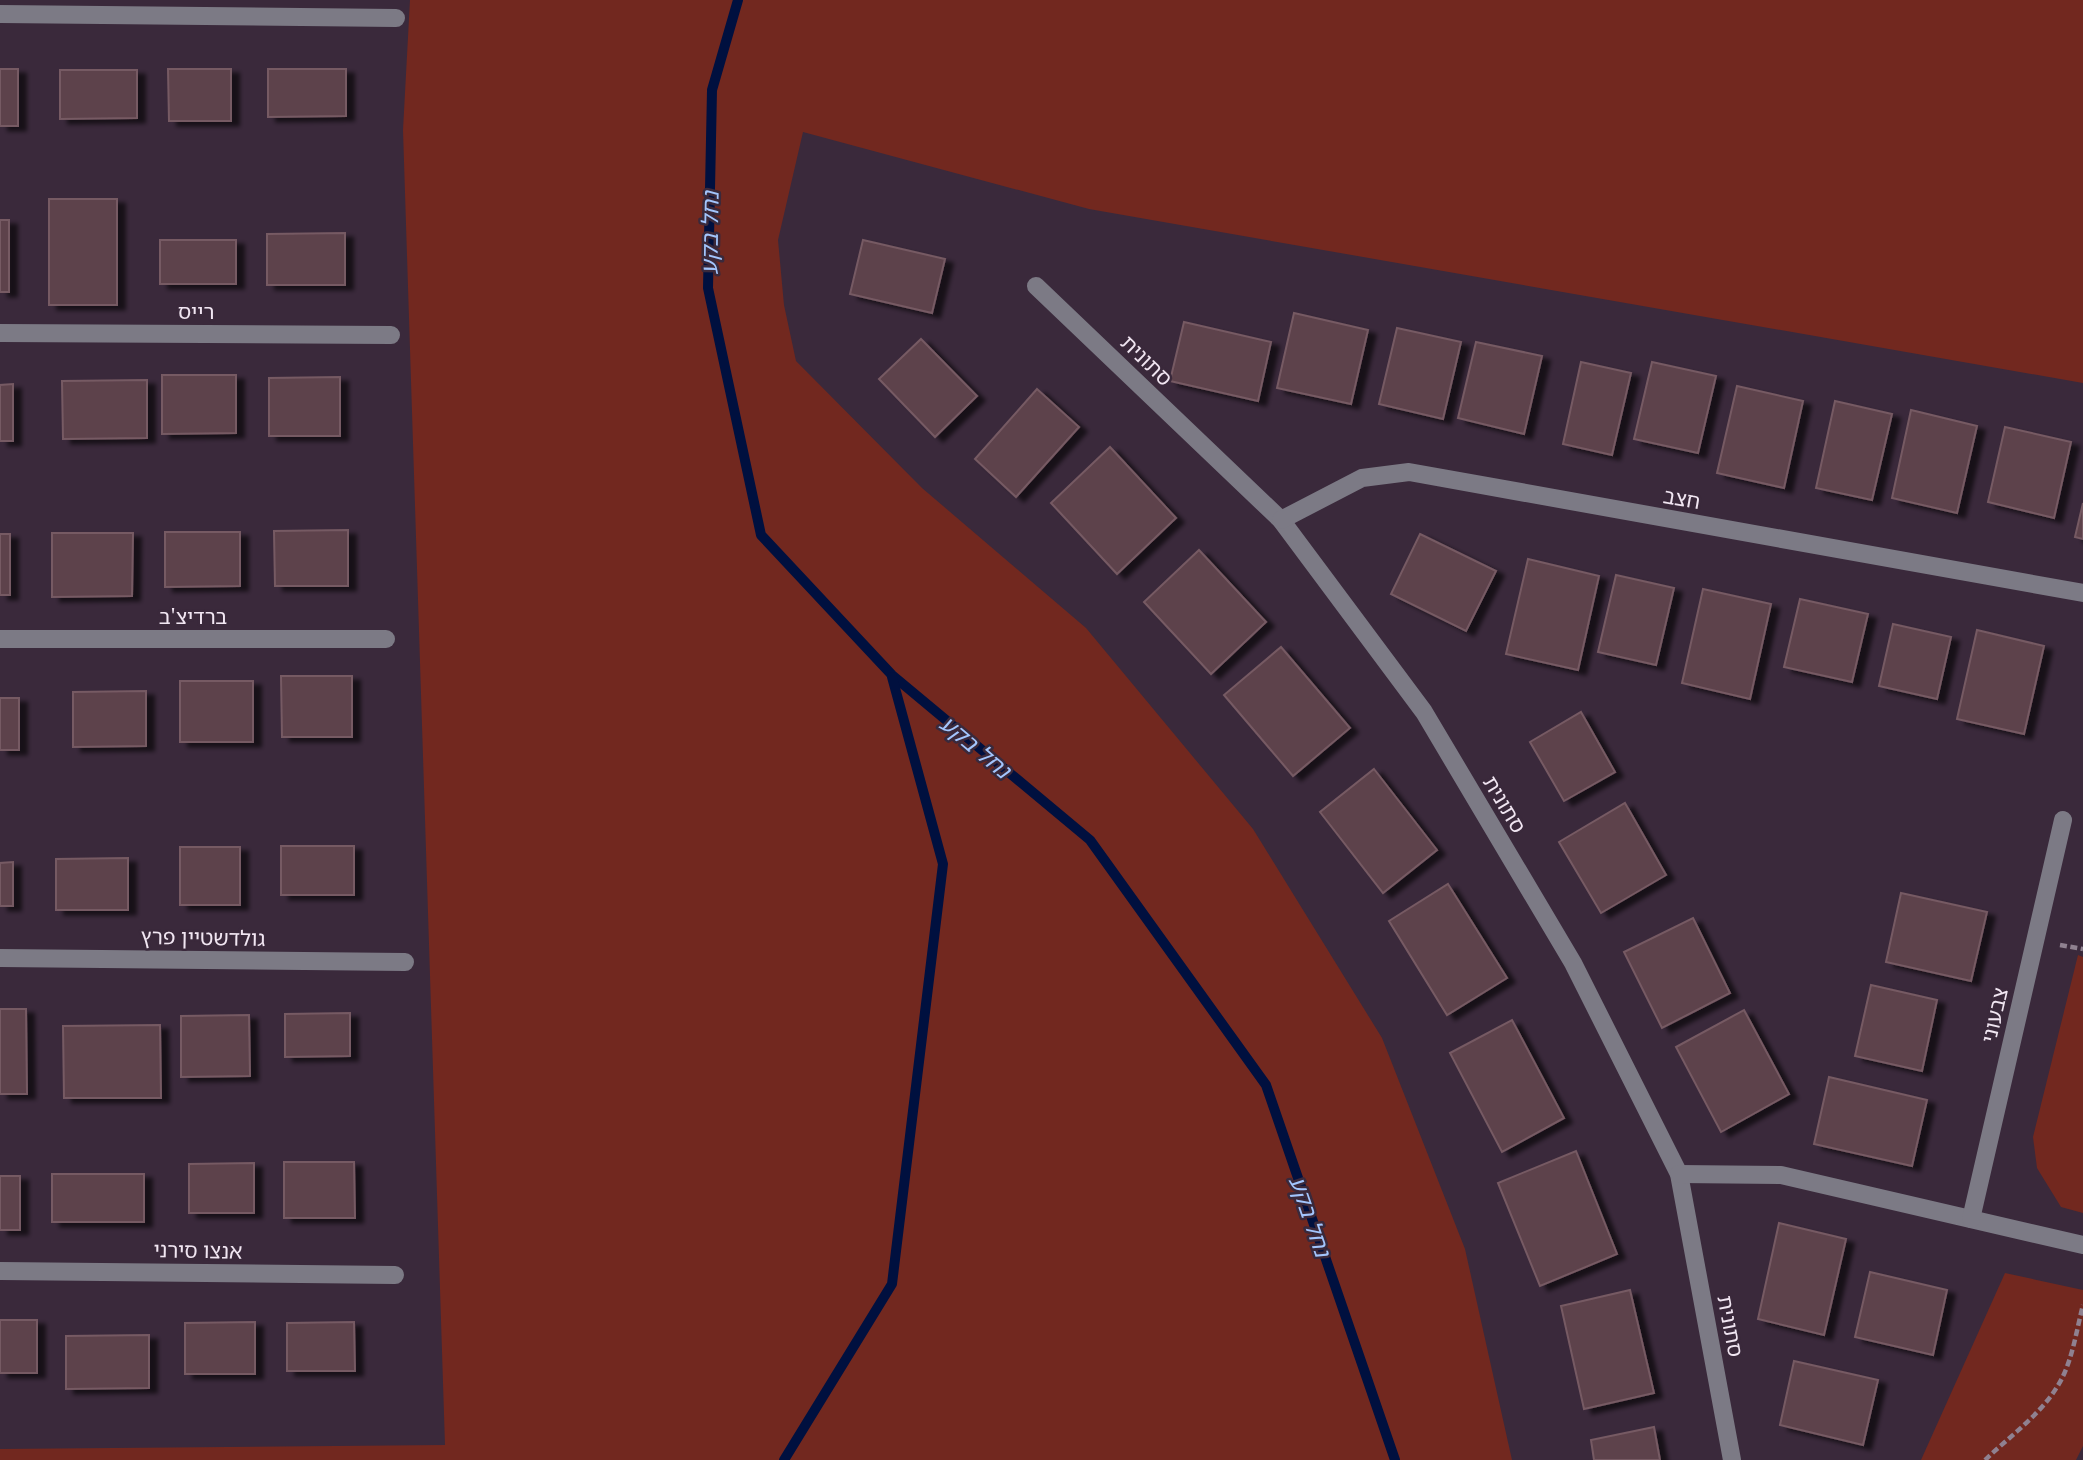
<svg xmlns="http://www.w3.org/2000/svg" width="2083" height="1460" viewBox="0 0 2083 1460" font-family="'Noto Serif','Noto Sans Hebrew',serif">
  <defs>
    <filter id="shadow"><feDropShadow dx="8" dy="4.5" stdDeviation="2" flood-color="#0009"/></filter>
  </defs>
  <rect width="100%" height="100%" fill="#3a293b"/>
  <g fill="#72281f">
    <polygon points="410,0 2083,0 2083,383 1089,209 803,132 778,240 784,305 796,361 922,488 1086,628 1253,829 1382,1038 1465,1249 1512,1460 0,1460 0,1449 445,1445 403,130"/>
    <polygon points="2078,955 2083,957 2083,1213 2061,1207 2037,1168 2033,1137"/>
    <polygon points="2005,1273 2083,1290 2083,1446 2076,1460 1921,1460"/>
  </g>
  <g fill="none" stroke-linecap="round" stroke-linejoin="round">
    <g stroke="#00103f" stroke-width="10">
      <polyline points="738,0 712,90 708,288 761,535 892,675 1090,840 1266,1085 1395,1460"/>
      <polyline points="784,1460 892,1284 943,864 892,677"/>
    </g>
  </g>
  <g fill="#5d424b" stroke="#765a63" stroke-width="2" filter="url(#shadow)">
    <rect x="0" y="69" width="18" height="57"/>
    <polygon points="168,69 231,69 231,121 169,121"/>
    <polygon points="268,69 346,69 346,116 268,117"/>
    <polygon points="60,70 137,70 137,118 60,119"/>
    <rect x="49" y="199" width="68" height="106"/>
    <rect x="0" y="220" width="9" height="72"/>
    <polygon points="345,233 345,285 267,285 267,234"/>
    <rect x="160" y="240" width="76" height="44"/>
    <polygon points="863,240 945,259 932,313 850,294"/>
    <polygon points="1294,313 1368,330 1351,404 1277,388"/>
    <polygon points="1184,322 1271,342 1258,401 1170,381"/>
    <polygon points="1397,328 1461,342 1443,419 1379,404"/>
    <polygon points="921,339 977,396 935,437 879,379"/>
    <polygon points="1476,342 1542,356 1524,434 1458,418"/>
    <polygon points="1581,362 1631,373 1612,455 1563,444"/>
    <polygon points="1652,362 1716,376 1698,453 1634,439"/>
    <polygon points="162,375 236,375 236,433 162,434"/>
    <polygon points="340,377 340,436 269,436 269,378"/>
    <polygon points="147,380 147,438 63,439 62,381"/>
    <polygon points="13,384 13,441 0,441 0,385"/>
    <polygon points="1737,386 1803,401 1784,488 1717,473"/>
    <polygon points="1037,389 1079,427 1016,497 975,459"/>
    <polygon points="1835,401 1892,414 1872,500 1816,488"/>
    <polygon points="1911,410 1977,426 1957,513 1892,498"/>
    <polygon points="2005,427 2071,442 2054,518 1988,502"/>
    <polygon points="1110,447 1176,518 1117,574 1051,503"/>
    <polygon points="2083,503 2083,539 2075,537"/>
    <polygon points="348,530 348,586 275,586 274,531"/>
    <polygon points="165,532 240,532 240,586 165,587"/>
    <polygon points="52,533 133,533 132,596 52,597"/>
    <rect x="0" y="534" width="10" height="61"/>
    <polygon points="1420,534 1496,571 1466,631 1391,594"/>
    <polygon points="1199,550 1266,622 1211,674 1144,602"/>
    <polygon points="1528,559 1599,576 1578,670 1506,654"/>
    <polygon points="1616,575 1674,588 1656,665 1598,652"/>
    <polygon points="1703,589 1771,604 1750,699 1682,683"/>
    <polygon points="1800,599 1868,614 1852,682 1784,667"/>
    <polygon points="1893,624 1951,637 1937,699 1879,686"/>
    <polygon points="1977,630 2044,646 2024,734 1957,719"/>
    <polygon points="1281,647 1350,728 1293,776 1224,695"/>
    <polygon points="281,676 352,676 352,737 282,737"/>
    <rect x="180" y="681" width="73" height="61"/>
    <polygon points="146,691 146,746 73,747 73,692"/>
    <rect x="0" y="698" width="19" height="52"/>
    <polygon points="1581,712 1615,772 1564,801 1530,742"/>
    <polygon points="1374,769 1437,850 1383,893 1320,812"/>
    <polygon points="1625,803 1666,875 1601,913 1559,842"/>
    <rect x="281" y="846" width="73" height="49"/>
    <rect x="180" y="847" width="60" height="58"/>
    <polygon points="128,858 128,910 56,910 56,859"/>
    <polygon points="13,862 13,906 0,906 0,863"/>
    <polygon points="1448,884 1507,978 1447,1015 1389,921"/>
    <polygon points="1901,893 1987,912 1971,981 1886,962"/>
    <polygon points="1693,918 1730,993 1662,1028 1624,952"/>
    <polygon points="1871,985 1937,1000 1922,1071 1855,1056"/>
    <polygon points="0,1009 26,1009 27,1094 0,1094"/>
    <polygon points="1744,1010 1789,1094 1721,1132 1676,1047"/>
    <polygon points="350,1013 350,1056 285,1057 285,1014"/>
    <polygon points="249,1015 250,1076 181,1077 181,1016"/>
    <polygon points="1512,1020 1564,1118 1502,1152 1450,1053"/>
    <polygon points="160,1025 161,1098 64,1098 63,1026"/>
    <polygon points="1829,1077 1927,1100 1912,1166 1814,1144"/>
    <polygon points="1576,1151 1617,1254 1540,1286 1498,1183"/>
    <polygon points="284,1162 354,1162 355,1218 284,1218"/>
    <polygon points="254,1163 254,1213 189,1213 189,1164"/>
    <rect x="52" y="1174" width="92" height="48"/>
    <rect x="0" y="1176" width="20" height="54"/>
    <polygon points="1779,1223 1846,1239 1824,1335 1758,1319"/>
    <polygon points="1870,1272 1947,1290 1933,1355 1855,1337"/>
    <polygon points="1630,1290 1654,1393 1584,1409 1561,1306"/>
    <rect x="0" y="1320" width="37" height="53"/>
    <polygon points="255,1322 255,1374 185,1374 185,1323"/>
    <polygon points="354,1322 355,1371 287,1371 287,1323"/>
    <polygon points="149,1335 149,1388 66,1389 66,1336"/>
    <polygon points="1794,1361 1878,1380 1863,1445 1780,1425"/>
    <polygon points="1654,1427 1660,1460 1594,1460 1591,1440"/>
  </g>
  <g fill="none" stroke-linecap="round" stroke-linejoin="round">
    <g stroke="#8f8190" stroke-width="4.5" stroke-dasharray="7 3.5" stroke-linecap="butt">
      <polyline points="2060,945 2083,949"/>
      <path d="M1985,1460C2009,1437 2040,1415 2057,1387C2072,1364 2076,1332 2083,1305"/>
    </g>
    <g stroke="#7c7a85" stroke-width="18">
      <polyline points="0,14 396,18"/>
      <polyline points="1036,286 1281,520 1424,712 1573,963 1679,1174 1732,1460"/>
      <polyline points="0,333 391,335"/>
      <polyline points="1281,520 1362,478 1409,472 2083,593"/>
      <polyline points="0,639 386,639"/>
      <polyline points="0,958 405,962"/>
      <polyline points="1679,1174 1781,1175 2083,1245"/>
      <polyline points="1971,1219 2063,820"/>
      <polyline points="0,1271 395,1275"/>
    </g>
  </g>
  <g text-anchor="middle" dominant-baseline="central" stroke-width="5" stroke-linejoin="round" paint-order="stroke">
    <g font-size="21" fill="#f1e6f2" stroke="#3a293b">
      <text x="196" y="311">רייס</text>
      <text transform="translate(1147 360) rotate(44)">סתונית</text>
      <text transform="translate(1682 498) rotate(10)">חצב</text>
      <text x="193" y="616">ברדיצ'ב</text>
      <text transform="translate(1505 804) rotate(59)">סתונית</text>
      <text transform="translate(203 937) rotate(1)">גולדשטיין פרץ</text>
      <text transform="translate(1994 1015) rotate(-77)">צבעוני</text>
      <text transform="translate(198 1250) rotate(1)">אנצו סירני</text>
      <text transform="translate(1731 1326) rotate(79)">סתונית</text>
    </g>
    <g font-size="23" font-style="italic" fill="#a3c5fd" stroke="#3a293b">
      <text transform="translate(709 233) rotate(-89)">נחל בקע</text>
      <text transform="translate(976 746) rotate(40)">נחל בקע</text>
      <text transform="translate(1311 1216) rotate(71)">נחל בקע</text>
    </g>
  </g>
</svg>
